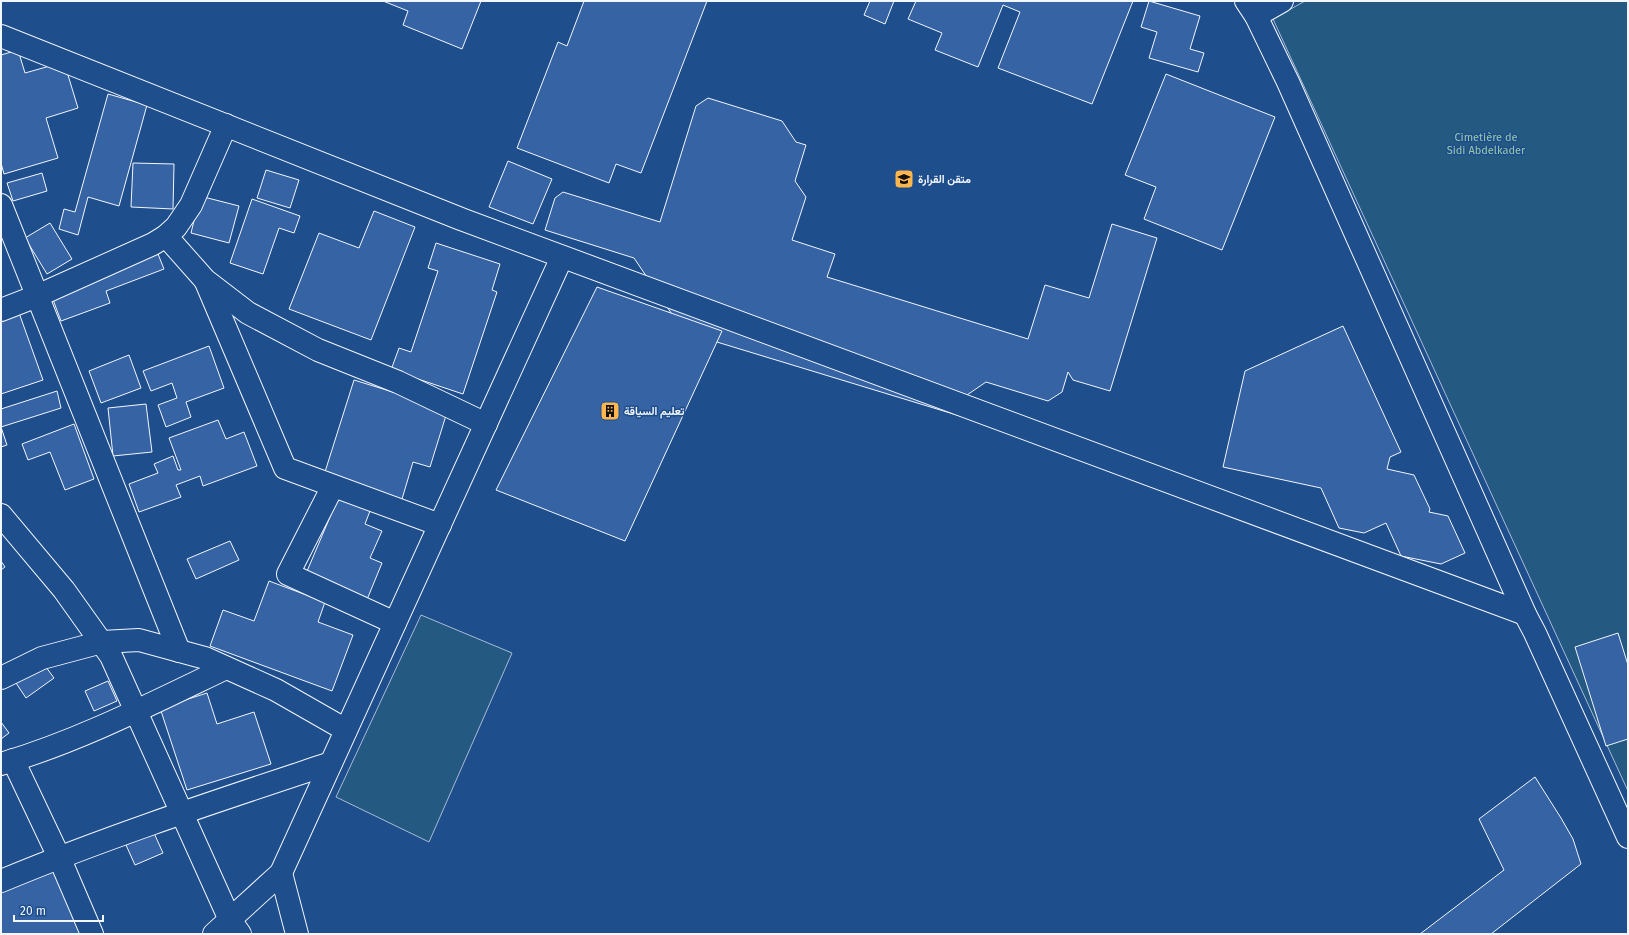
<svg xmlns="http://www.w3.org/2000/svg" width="1629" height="935" viewBox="0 0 1629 935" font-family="'Fira Sans',Vazirmatn,sans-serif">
  <rect width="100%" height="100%" fill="#1f4e8c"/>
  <g fill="#245a82" stroke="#a8bbd7">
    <polygon points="1305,1 1628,1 1628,791 1273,19"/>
    <polygon points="421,615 512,653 429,842 336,797"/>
  </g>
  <g fill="#3563a3" stroke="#f2f6ff">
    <polygon points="383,1 481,1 462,49 403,25 408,11"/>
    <polygon points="584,1 707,1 641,173 616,164 609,183 517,148 558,42 567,46"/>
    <polygon points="870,1 894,1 885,24 864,15"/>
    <polygon points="916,1 1133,1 1092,104 998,68 1020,12 1003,5 978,67 935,50 942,33 908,19"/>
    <polygon points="1149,1 1200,16 1190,49 1204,53 1198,72 1149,58 1157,32 1141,27"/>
    <polygon points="18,50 25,73 64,62 78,108 46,118 58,158 4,174 1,163 1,55"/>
    <polygon points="1166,74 1275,117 1222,250 1144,219 1156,187 1125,175"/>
    <polygon points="108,94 147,105 119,206 88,197 78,235 59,229 64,209 75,212"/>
    <polygon points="708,98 782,121 796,142 806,145 795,181 806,197 792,240 835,254 827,277 1028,339 1045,285 1089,298 1112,224 1157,238 1110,391 1073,380 1068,372 1062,392 1048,401 986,382 967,395 960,416 684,332 634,258 545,230 555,198 563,192 660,222 696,106"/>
    <polygon points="508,161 552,179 533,224 489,207"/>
    <polygon points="133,163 174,164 173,209 131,207"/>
    <polygon points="266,170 299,180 290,208 257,198"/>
    <polygon points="42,173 47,191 13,201 7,183"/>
    <polygon points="200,196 239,206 229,243 191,233"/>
    <polygon points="252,199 300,216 294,233 279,228 263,274 230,263"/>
    <polygon points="374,211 415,227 371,340 289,309 319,233 359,248"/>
    <polygon points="50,223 72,259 47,274 25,238"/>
    <polygon points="436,243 500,264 492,290 497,292 463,394 391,370 399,348 411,352 438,271 428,268"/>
    <polygon points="156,249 164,269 106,291 110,303 61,321 49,289"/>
    <polygon points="597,287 722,331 625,541 496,490"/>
    <polygon points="18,310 43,380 1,394 1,316"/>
    <polygon points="1343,326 1401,452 1390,457 1387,469 1414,475 1430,509 1429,512 1448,516 1465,553 1441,564 1401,556 1386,523 1364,533 1339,528 1321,488 1223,467 1245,371"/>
    <polygon points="209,346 224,388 186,402 191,417 166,427 158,405 177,398 172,383 151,391 143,371"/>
    <polygon points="129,355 141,388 101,403 89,371"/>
    <polygon points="354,380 448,409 430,467 413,462 402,499 324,475"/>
    <polygon points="57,391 61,408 1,427 7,445 1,447 1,409"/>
    <polygon points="146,404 152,452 113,456 108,408"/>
    <polygon points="218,420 226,439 244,432 257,466 203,486 200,476 176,485 181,497 139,512 129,484 158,473 154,464 173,456 178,470 181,470 169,438"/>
    <polygon points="74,424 94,479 65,490 50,452 28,460 22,444"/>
    <polygon points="338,498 370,511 365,524 382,531 370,558 382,563 366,602 305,576"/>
    <polygon points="230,541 239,560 196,579 187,559"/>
    <polygon points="1,561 5,567 1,570"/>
    <polygon points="269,581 325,602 318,622 353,635 332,691 210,646 223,610 254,621"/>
    <polygon points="1618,633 1628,665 1628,739 1606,746 1575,647"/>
    <polygon points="43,663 54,678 26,698 16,683"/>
    <polygon points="108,681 117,701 94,711 85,691"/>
    <polygon points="207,693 217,724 254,712 271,764 187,790 160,708"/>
    <polygon points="1,722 9,733 1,739"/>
    <polygon points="1535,777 1561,818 1573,839 1581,864 1491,934 1420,934 1504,870 1479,819"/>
    <polygon points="154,833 163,853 135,865 126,845"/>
    <polygon points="66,867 89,934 1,934 1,889"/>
  </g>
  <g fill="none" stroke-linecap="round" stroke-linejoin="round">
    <g stroke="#f2f6ff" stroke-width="24">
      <g id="minor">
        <polyline points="1246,1 1256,16 1288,82 1525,614 1535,633 1628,837"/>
        <polyline points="1256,16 1282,1"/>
        <polyline points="1,36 461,219 1525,614"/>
        <polyline points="1,205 179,651"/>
        <polyline points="166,236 205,280 248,313 318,350 398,382 486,424"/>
        <polyline points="206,282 285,468 440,525"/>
        <polyline points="1,310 37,296 153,244 166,236 176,227 191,205 226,125"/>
        <polyline points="333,486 288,574 395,623"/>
        <polyline points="1,515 64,590 111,656 230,920 240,934"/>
        <polyline points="1,678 42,658 102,642 139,640 205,658 276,690 346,730"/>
        <polyline points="13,760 59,857 92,934"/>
        <path d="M1,764C79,741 153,703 226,668"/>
        <polyline points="281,873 297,934"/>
        <path d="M1,881C109,836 220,800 331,763"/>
        <polyline points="214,934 281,873 562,257"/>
      </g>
    </g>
    <use href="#minor" stroke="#1f4e8c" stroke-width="22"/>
  </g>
  <defs>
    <g id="school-square" transform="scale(1)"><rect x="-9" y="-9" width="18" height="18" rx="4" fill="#ffb74d" stroke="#1f4e8c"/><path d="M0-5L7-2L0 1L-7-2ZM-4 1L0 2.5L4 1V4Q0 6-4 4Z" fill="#111"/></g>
    <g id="building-square" transform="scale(1)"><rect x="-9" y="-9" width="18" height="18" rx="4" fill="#ffb74d" stroke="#1f4e8c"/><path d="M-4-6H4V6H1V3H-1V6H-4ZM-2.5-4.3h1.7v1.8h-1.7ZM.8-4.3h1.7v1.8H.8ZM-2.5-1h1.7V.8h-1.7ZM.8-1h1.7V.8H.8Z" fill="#111"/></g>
  </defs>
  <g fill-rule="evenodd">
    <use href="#school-square" x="904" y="179"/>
    <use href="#building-square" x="610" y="411"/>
  </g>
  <g text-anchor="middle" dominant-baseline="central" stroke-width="3" stroke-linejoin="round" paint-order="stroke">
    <g font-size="11" fill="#97c8a6" stroke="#1f4e8c">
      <text x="1486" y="137">Cimetière de<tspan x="1486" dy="13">Sidi Abdelkader</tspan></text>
    </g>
    <g font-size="11" font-weight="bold" fill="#f2f6ff" stroke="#1f4e8c" text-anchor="start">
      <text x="918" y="179">متقن القرارة</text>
      <text x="624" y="411">تعليم السياقة</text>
    </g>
  </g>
  <rect width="1629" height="935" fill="none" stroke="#f2f6ff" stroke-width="4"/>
  <path d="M14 915v6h89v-6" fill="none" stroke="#f2f6ff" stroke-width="2"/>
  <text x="20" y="915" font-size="12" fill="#f2f6ff" stroke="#1f4e8c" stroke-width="3" paint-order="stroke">20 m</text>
</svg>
